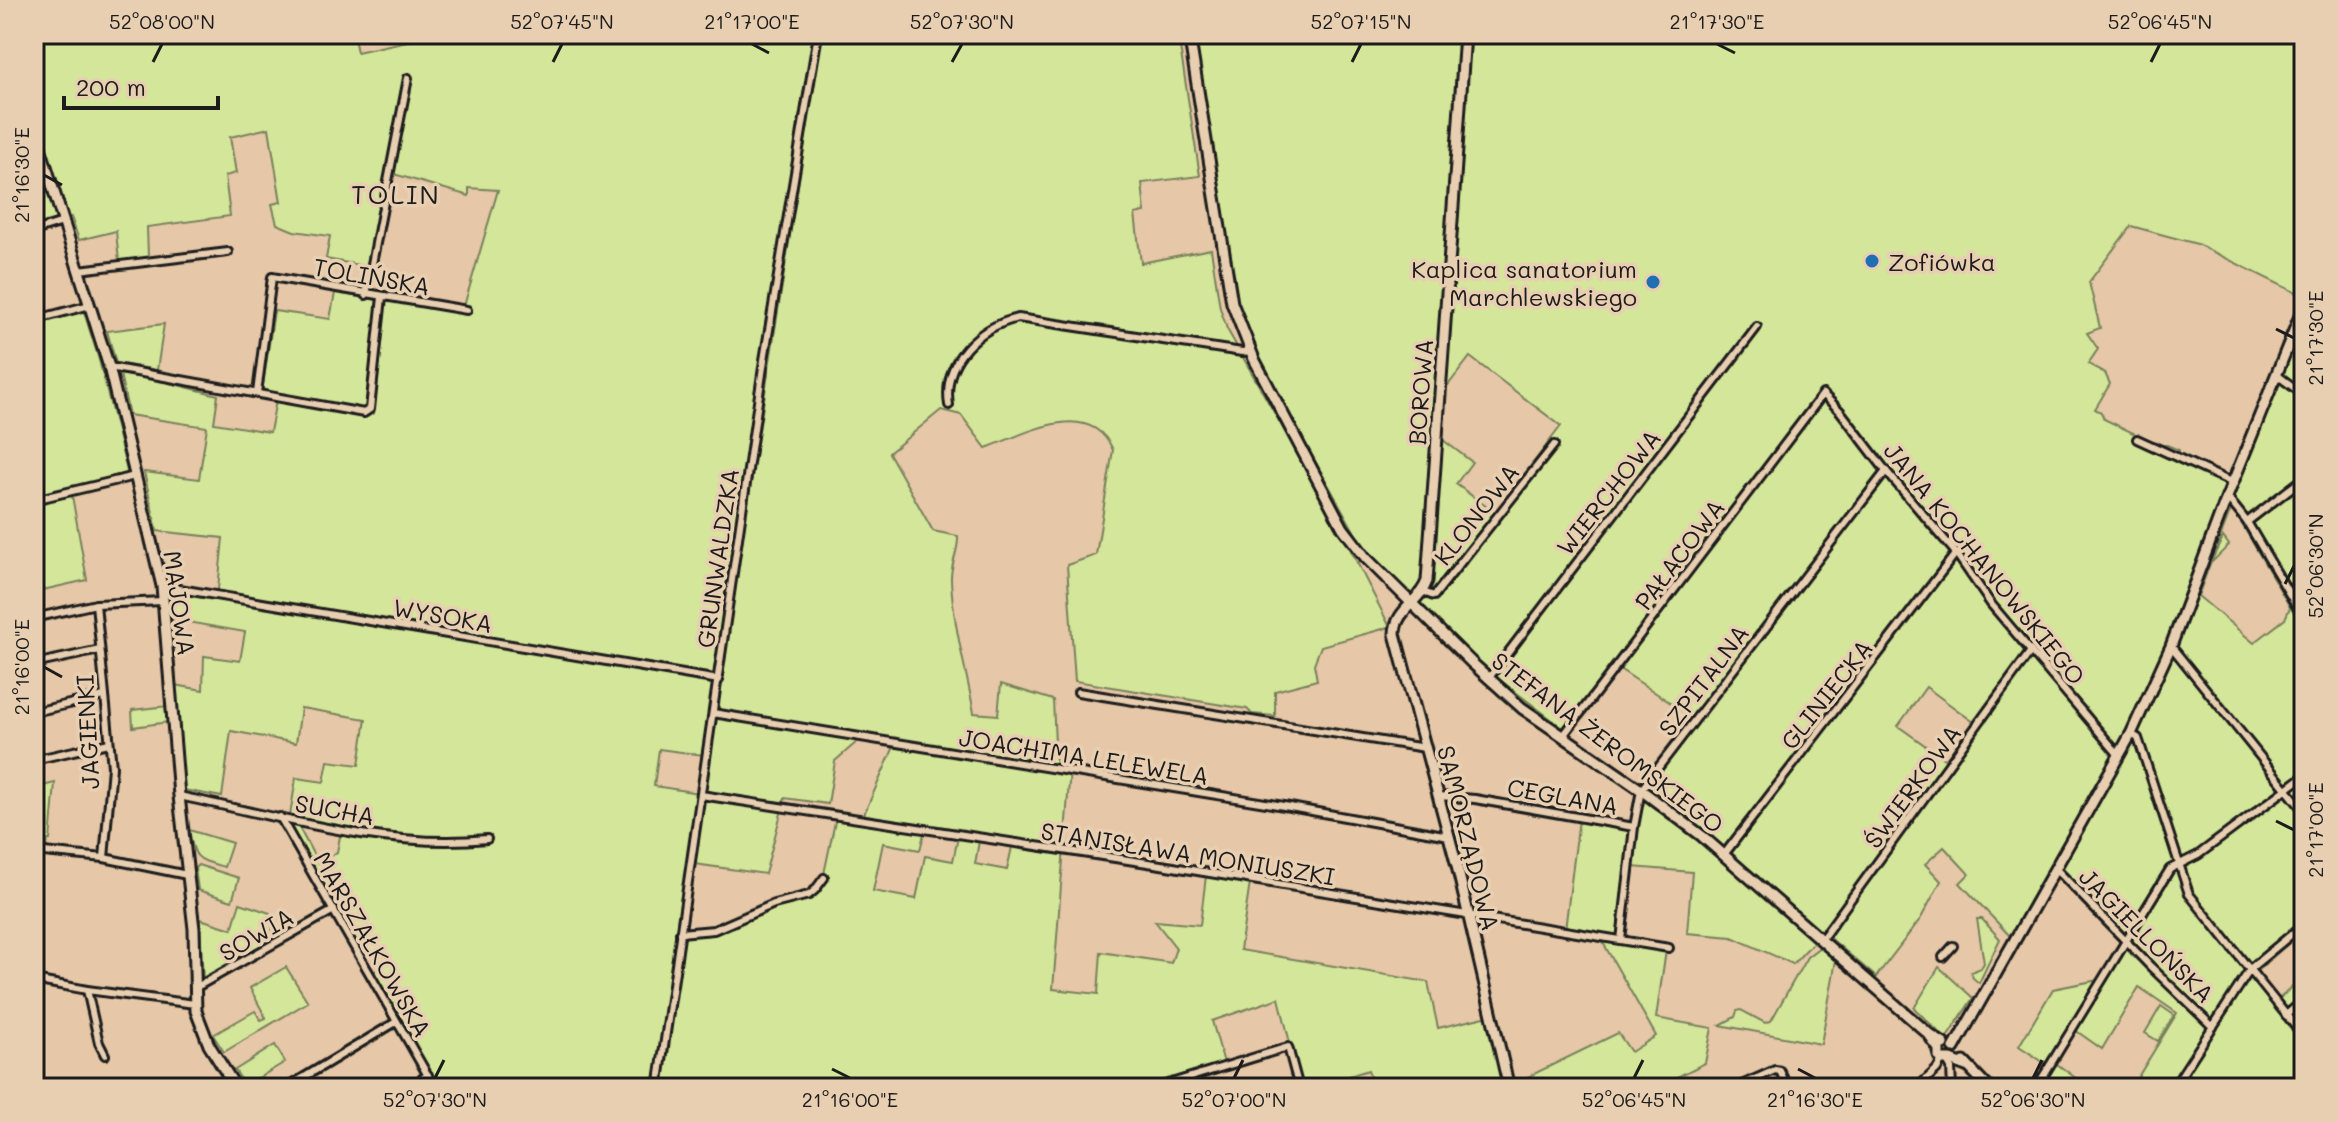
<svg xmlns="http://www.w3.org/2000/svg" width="2338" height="1122" viewBox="0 0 2338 1122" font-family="Mali,sans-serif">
  <rect width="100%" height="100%" fill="#e6c7a7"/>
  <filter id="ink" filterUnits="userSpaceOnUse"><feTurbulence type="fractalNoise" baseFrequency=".0125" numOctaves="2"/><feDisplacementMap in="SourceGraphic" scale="16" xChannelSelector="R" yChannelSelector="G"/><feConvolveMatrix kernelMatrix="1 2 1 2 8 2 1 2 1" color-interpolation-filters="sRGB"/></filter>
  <g filter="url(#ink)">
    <g fill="#d4e69a" stroke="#78815b" stroke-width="2" fill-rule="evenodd">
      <path d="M34,34H353L357,52L439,34H814L762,358L718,676L723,677L734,588L822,34H1178L1200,176L1142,183L1145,212L1135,214L1141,263L1211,249L1220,308L1227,329L1341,531L1390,627L1321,646L1314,664L1317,680L1275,691V716L1252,714L1247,709L1075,681L1067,565L1096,555L1113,450C1089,397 1025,434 986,448L961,415L941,410L889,453L933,531L958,536C959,551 950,565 951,580C953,625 966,669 974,713L998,715L1001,684L1053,700L1056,766L1070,769L1053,989L1098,994L1101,952L1171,963L1176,948L1155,921L1200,925L1206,876L1250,883L1240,950L1428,982L1438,1028L1489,1016L1503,1083L1487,1088H1374L1368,1070L1311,1088H1301L1279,998L1212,1021L1224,1063L1144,1088H439L373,973L380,967L370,952L363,956L286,822L297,824L318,863L337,852L342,826L290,816L296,778L324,782L328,761L359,765L366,719L301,708L296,743L231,731L222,797L184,790L175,685L203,690L204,656L240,661L245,632L170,619L167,592L217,599L223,538L157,531L144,472L199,479L207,427L129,415L120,374L157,380L218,395L214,423L270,432L277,395L262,392L274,311L330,319L335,293L462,313L498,190L469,188V196L387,172L370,267L326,259L330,236L294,231L277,224L272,204L281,202L269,128L230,137L236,173L225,176L230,216L147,227L148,257L119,261L116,231L79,240L71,217L34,228ZM866,734L897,740L861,821L836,817L824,874L808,891L773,902L713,928L684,930L694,864L765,874L785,798L828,804L835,761ZM659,749L704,755L699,793L654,786ZM925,830L958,837L953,861L925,856L916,899L873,891L883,843L920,850ZM979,841L1012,847L1007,870L975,864Z"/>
      <path d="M1193,34H2304V930L2257,971L2279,999L2304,976V1088L2136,1086L2138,1077L2177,1013L2139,987L2102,1049L2072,1028L2053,1061L2089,1088H2031L2046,1064L2019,1046L2053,989L2098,980L2125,937L2053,862L2010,936L1960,883L1969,874L1944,847L1925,864L1941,881L1921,918L1876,977L1823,932L1793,964L1732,937L1687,933L1692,872L1633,867L1624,936L1667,943L1656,1018L1712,1028L1705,1063L1661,1085L1662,1088H1514L1513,1084L1618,1033L1631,1052L1656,1036L1597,932L1565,930L1579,819L1631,827L1641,782L1692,717L1612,664L1563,728L1483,667L1403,590L1363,547L1258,359L1236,306ZM2131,226L2197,244L2303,296L2229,474L2226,476L2178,454L2179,450L2167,445H2158L2104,419L2101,412L2095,409L2110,384L2105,373L2088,364L2098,349L2087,333L2100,328L2089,282ZM1470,357L1561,426L1495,513L1456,484L1472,462L1439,437L1442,393ZM2232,507L2290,607L2285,619L2254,643L2198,596L2210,564L2229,545L2223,537L2211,562ZM1926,687L1975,723L1947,761L1898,726Z"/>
      <polygon points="83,309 99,360 128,475 71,490 87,580 34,592 34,324"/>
      <polygon points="164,324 157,370 116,363 107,331"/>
      <polygon points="168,706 169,722 133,727 132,710"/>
      <polygon points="55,783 50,840 48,840 47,848 36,847 34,788"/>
      <path d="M189,830L232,843L224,867C197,859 194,860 189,830Z"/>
      <polygon points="198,865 239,878 232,901 198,890 195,868"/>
      <polygon points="240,903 270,913 274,940 203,982 200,919 232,929"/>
      <polygon points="1977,919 1982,919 2000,939 1979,983 1973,978 1971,972 1981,968 1984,963"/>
      <polygon points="1820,947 1836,960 1821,1044 1720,1025 1735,1017 1737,1011 1741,1010 1765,1023 1771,1021 1807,957"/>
      <polygon points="286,967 308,1002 224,1052 213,1035 255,1011 261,1020 266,1018 250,988"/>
      <polygon points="1939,967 1973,998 1946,1039 1914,1008"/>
      <polygon points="2161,1006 2174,1015 2158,1041 2145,1033"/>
      <polygon points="275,1045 285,1062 245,1086 235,1070"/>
    </g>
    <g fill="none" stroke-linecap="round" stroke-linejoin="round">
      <g stroke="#1c1c1c" stroke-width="12">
        <g id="street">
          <polyline points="34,231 63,222"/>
          <polyline points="79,270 228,252"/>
          <polyline points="366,295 408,78"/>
          <polyline points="34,320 90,305"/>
          <polyline points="109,367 364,413 370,409 382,297"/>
          <polyline points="2277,375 2304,395"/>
          <polyline points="257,393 272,277 467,310"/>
          <path d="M949,405C942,361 979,327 1018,318L1242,352L1251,351"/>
          <polyline points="2137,439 2233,483"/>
          <polyline points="2227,497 2247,522 2304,619"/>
          <polyline points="34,500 135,476"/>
          <polyline points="2247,522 2304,478"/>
          <polyline points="162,586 719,680"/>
          <polyline points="1423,592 1434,596 1554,445"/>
          <polyline points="96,604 112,767 104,858"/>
          <polyline points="34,618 96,604 163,601"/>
          <polyline points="2171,646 2304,811"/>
          <polyline points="34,664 100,650"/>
          <polyline points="1488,679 1757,327"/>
          <polyline points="1078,692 1425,748"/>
          <polyline points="34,712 104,696"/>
          <polyline points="713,713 1290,807 1449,836"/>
          <polyline points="2131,734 2138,738 2189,894 2304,1037"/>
          <polyline points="1563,736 1823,394 1840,411 1886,471 1956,553 1991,604 2118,754"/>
          <polyline points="34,760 109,743"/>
          <polyline points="701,795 1161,865 1669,948"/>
          <path d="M179,796C275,816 389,850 487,839"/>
          <polyline points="1439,796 1475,799 1634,827"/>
          <polyline points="280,817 435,1088"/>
          <polyline points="34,851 104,858 187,875"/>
          <polyline points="1723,856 1956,553"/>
          <polyline points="2055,868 2151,967 2213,1027"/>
          <polyline points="680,933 714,930 774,904 809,895 815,890 824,878"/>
          <polyline points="1621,940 1634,827 1641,790 1886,471"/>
          <polyline points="1821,940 2031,651"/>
          <polyline points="1943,957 1953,946"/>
          <polyline points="34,980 87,990 195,1004"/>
          <polyline points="195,988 334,910"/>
          <polyline points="87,990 99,1043 105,1055"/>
          <polyline points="2286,1015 2304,1000"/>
          <polyline points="1947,1061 1951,1068 1952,1088"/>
          <polyline points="286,1088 396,1022"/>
          <polyline points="407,1088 428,1075"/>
          <polyline points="658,1088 764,360 818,34"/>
          <polyline points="1155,1088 1288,1047 1299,1088"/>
          <polyline points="1735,1088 1775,1070 1780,1071 1788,1088"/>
          <polyline points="1917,1088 1937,1069 1942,1060"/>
          <polyline points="2036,1088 2170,869 2198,855 2304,776"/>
          <polyline points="2173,1088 2251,968 2304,924"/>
        </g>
      </g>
      <g stroke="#1c1c1c" stroke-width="15">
        <g id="secondary">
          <polyline points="1189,34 1232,303 1254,359 1343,528 1366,558 1472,663 1522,708 1641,790 1702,836 1930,1035 1944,1044"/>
          <path d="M1465,34L1427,581C1420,602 1395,610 1395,634L1457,866L1509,1088"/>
          <polyline points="34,128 109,367 162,586 179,796 194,929 196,1011 209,1045 236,1088"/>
          <polyline points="1931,1038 1939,1049 1939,1056 1942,1060 1951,1060 1966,1066"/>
          <polyline points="1954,1048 2131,734 2171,646 2227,497 2304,306"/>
          <polyline points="1964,1062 1989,1088"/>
        </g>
      </g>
      <use href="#street" stroke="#e9cfb1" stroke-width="6"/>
      <use href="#secondary" stroke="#e9cfb1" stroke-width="9"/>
    </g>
  </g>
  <path fill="none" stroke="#1c1c1c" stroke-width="3" d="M752,44L769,53M1717,44L1735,53M153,62L162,44M553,62L562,44M952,62L962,44M1352,62L1361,44M2151,62L2160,44M44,175L62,185M2276,329L2294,338M2285,584L2294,566M44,667L62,677M2276,821L2294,830M832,1069L850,1078M1798,1069L1815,1078M435,1078L444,1060M1234,1078L1243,1060M1634,1078L1643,1060M2033,1078L2042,1060"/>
  <g fill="#1f6fb2" stroke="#e9cfb1" stroke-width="3">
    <circle cx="1872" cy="261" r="8"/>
    <circle cx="1653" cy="282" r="8"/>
  </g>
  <g text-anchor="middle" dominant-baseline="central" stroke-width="7" stroke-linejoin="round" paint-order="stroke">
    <g font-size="24" fill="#1c1c1c" stroke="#e9cfb1" text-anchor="start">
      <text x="1888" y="261">Zofiówka</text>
      <text x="1637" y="268" text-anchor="end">Kaplica sanatorium<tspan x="1637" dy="28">Marchlewskiego</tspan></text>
    </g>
    <g font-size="24" fill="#1c1c1c" stroke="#e9cfb1">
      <text transform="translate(372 276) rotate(10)">TOLIŃSKA</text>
      <text transform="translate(1420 392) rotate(-86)">BOROWA</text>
      <text transform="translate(1608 492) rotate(-52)">WIERCHOWA</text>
      <text transform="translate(1476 514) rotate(-52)">KLONOWA</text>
      <text transform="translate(1679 554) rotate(-53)">PAŁACOWA</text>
      <text transform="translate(717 558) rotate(-82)">GRUNWALDZKA</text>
      <text transform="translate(1985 563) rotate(51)">JANA KOCHANOWSKIEGO</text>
      <text transform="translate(180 603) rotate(82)">MAJOWA</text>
      <text transform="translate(443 615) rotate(10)">WYSOKA</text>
      <text transform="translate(1703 680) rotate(-53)">SZPITALNA</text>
      <text transform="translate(1826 694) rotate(-52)">GLINIECKA</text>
      <text transform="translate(87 732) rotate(-93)">JAGIENKI</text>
      <text transform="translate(1608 742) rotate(37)">STEFANA ŻEROMSKIEGO</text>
      <text transform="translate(1084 756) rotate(9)">JOACHIMA LELEWELA</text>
      <text transform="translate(1912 786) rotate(-54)">ŚWIERKOWA</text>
      <text transform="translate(1563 796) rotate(10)">CEGLANA</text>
      <text transform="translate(335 809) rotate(10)">SUCHA</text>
      <text transform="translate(1469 838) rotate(76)">SAMORZĄDOWA</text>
      <text transform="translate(1188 853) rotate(9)">STANISŁAWA MONIUSZKI</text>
      <text transform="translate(256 934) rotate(-30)">SOWIA</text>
      <text transform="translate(2147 935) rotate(45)">JAGIELLOŃSKA</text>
      <text transform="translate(373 944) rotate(60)">MARSZAŁKOWSKA</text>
    </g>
    <g font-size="26" letter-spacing="2" fill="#1c1c1c" stroke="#e9cfb1">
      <text x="396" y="194">TOLIN</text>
    </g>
  </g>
  <rect width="2338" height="1122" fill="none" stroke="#e9cfb1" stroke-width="88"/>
  <path d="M64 96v12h154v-12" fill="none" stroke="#1c1c1c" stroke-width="4"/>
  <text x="76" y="96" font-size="24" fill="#1c1c1c" stroke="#e9cfb1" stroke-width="6" paint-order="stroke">200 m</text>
  <rect x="44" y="44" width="2250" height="1034" fill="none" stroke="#1c1c1c" stroke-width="3"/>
  <g font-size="20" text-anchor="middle" fill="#1c1c1c">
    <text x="162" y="29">52°08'00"N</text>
    <text x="562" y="29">52°07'45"N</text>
    <text x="752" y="29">21°17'00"E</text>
    <text x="962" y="29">52°07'30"N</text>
    <text x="1361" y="29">52°07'15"N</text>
    <text x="1717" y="29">21°17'30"E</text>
    <text x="2160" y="29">52°06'45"N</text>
    <text transform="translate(22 175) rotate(-90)" y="7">21°16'30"E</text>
    <text transform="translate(2316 338) rotate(-90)" y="7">21°17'30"E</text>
    <text transform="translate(2316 566) rotate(-90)" y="7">52°06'30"N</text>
    <text transform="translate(22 667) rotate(-90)" y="7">21°16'00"E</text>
    <text transform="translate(2316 830) rotate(-90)" y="7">21°17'00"E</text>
    <text x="435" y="1107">52°07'30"N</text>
    <text x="850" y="1107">21°16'00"E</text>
    <text x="1234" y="1107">52°07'00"N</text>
    <text x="1634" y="1107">52°06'45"N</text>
    <text x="1815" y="1107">21°16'30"E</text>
    <text x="2033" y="1107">52°06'30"N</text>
  </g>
</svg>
